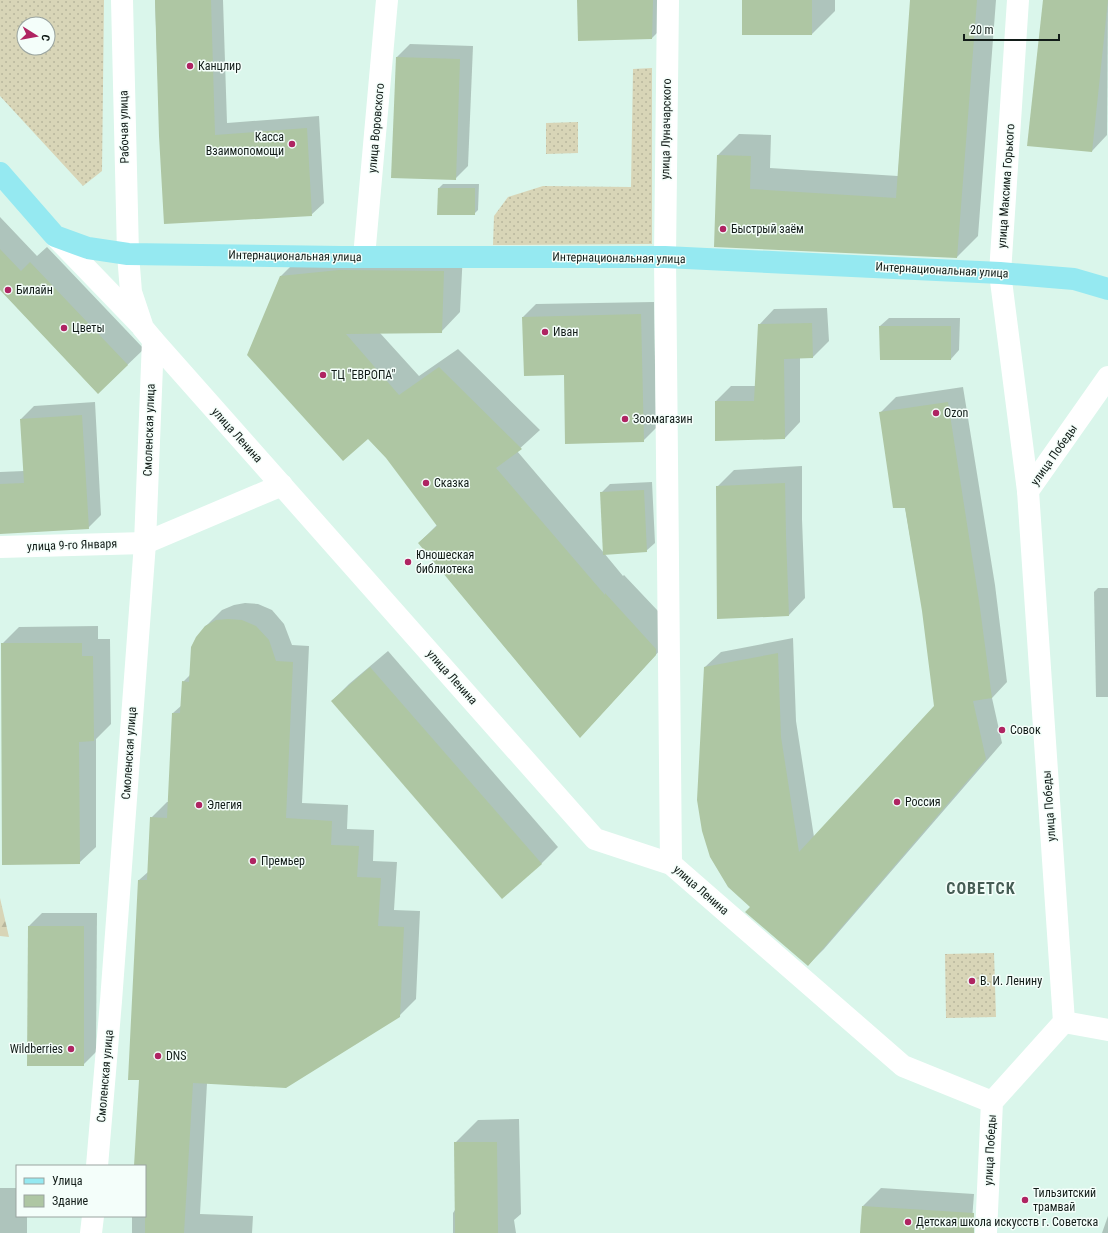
<svg xmlns="http://www.w3.org/2000/svg" width="1108" height="1233" viewBox="0 0 1108 1233" font-family="'Roboto Condensed',sans-serif">
  <defs>
    <pattern id="grass-dots" width="8" height="8" patternUnits="userSpaceOnUse"><rect width="8" height="8" fill="#d8d5b7"/><path d="M2 2h.1M6 6h.1" fill="none" stroke="#b8b69d" stroke-width="1.8" stroke-linecap="round"/></pattern>
    <pattern id="forest-firs" width="22" height="20" patternUnits="userSpaceOnUse"><rect width="22" height="20" fill="#d8d5b7"/><path d="M5 1l3.5 6h-7zM16 11l3.5 6h-7z" fill="#b8b69d"/></pattern>
  </defs>
  <rect width="100%" height="100%" fill="#daf6eb"/>
  <g fill="url(#grass-dots)" fill-rule="evenodd">
    <path d="M0,0H104L102,171L83,186L0,96ZM24,24H48V48H24Z"/>
    <polygon points="652,68 652,244 493,245 494,216 508,197 543,186 631,187 633,69"/>
    <polygon points="578,122 578,153 546,154 546,123"/>
    <polygon points="994,953 996,1017 946,1018 945,954"/>
  </g>
  <polygon fill="url(#forest-firs)" points="0,898 9,937 0,936"/>
  <g fill="#0003">
    <polygon points="155,0 223,0 227,123 319,116 324,203 311,215 160,136"/>
    <polygon points="580,0 669,0 669,21 652,38"/>
    <polygon points="743,0 835,0 835,11 812,34"/>
    <polygon points="911,0 996,0 978,236 957,257 715,246 718,155 739,134 771,135 770,168 898,176"/>
    <polygon points="1044,0 1108,0 1107,135 1092,151"/>
    <polygon points="410,44 473,46 468,166 455,179 392,177 397,57"/>
    <polygon points="443,184 479,184 478,210 474,214 439,188"/>
    <polygon points="0,217 37,256 47,247 144,349 98,393 0,289"/>
    <polygon points="463,252 460,312 441,332 380,333 419,376 458,349 540,430 517,451 604,553 601,493 610,484 652,482 655,543 646,551 604,553 623,576 624,575 675,629 675,634 580,737 419,543 437,525 281,276 300,257"/>
    <polygon points="654,302 656,428 643,441 565,374 523,317 536,304"/>
    <polygon points="827,308 829,341 813,357 800,357 800,422 785,438 716,401 731,386 756,386 759,325 774,309"/>
    <polygon points="889,318 960,318 959,350 951,359 880,326"/>
    <polygon points="963,387 995,585 1007,682 992,698 1002,743 824,949 808,965 751,907 705,667 721,652 793,638 796,721 814,837 935,706 923,611 905,507 880,413 896,397"/>
    <polygon points="95,402 101,515 88,528 0,533 0,472 24,471 21,419 34,406"/>
    <polygon points="802,466 802,519 805,598 789,615 717,487 734,470"/>
    <polygon points="1098,588 1108,588 1108,697 1096,697 1094,592"/>
    <polygon points="245,603 258,604 272,610 284,624 292,645 309,646 302,803 348,805 347,829 374,830 373,861 397,862 394,910 420,911 416,999 399,1016 207,1083 200,1214 253,1216 252,1233 132,1233 132,1216 145,1216 145,1166 135,1166 140,1079 139,880 148,872 151,818 167,802 169,802 173,713 182,705 183,682 191,674 205,627 222,610 234,605"/>
    <polygon points="98,626 98,639 110,639 111,724 96,739 96,847 79,863 2,644 19,627"/>
    <polygon points="388,651 558,847 541,864 332,701 349,684"/>
    <polygon points="42,913 97,913 96,1052 83,1065 29,926"/>
    <polygon points="519,1119 521,1214 514,1220 516,1233 450,1233 453,1233 453,1213 455,1210 455,1143 478,1120"/>
    <polygon points="0,1188 17,1188 17,1216 27,1216 27,1233 0,1233"/>
    <polygon points="881,1188 974,1194 971,1233 861,1233 863,1206"/>
    <polygon points="1108,1216 1108,1233 1102,1233"/>
  </g>
  <g fill="#aec6a3">
    <polygon points="155,0 211,0 215,135 307,128 312,216 164,224 159,136"/>
    <polygon points="577,0 653,0 652,39 578,41"/>
    <rect x="742" y="0" width="70" height="35"/>
    <polygon points="910,0 977,0 957,258 714,247 717,155 751,156 750,189 896,198"/>
    <polygon points="1043,0 1108,0 1092,152 1027,146"/>
    <polygon points="396,57 460,59 456,180 391,178"/>
    <polygon points="438,188 475,188 475,215 437,215"/>
    <polygon points="0,249 21,271 30,262 128,365 98,394 0,290"/>
    <polygon points="339,270 444,271 442,333 346,334 399,395 439,367 522,449 496,468 605,595 605,593 656,649 656,655 580,738 418,543 437,526 386,458 368,439 343,461 247,355 280,276"/>
    <polygon points="641,314 644,442 565,444 564,375 524,376 522,317"/>
    <polygon points="812,323 813,358 784,359 785,439 715,441 715,401 754,401 758,324"/>
    <polygon points="879,326 951,326 951,360 880,360"/>
    <polygon points="948,402 979,601 992,698 973,701 986,759 808,966 745,912 750,907 728,887 710,857 702,831 697,800 704,667 778,653 781,737 799,852 934,706 922,611 905,508 893,508 879,412"/>
    <polygon points="82,415 89,529 0,534 0,484 24,483 20,419"/>
    <polygon points="785,483 786,536 789,616 717,619 716,486"/>
    <polygon points="644,490 647,552 603,555 600,492"/>
    <polygon points="228,619 242,620 256,626 269,640 276,661 293,662 286,818 332,821 331,845 359,846 357,877 381,878 378,926 404,927 400,1017 286,1088 193,1083 184,1233 145,1233 145,1166 134,1166 139,1080 128,1080 138,880 147,880 150,817 167,818 172,713 180,713 182,681 189,682 191,647 196,637 205,626 216,620"/>
    <polygon points="1,643 82,643 82,656 93,656 94,741 79,742 80,864 2,865"/>
    <polygon points="370,667 542,864 502,899 331,701"/>
    <polygon points="28,926 84,926 84,1066 27,1066"/>
    <polygon points="454,1142 497,1142 498,1233 455,1233"/>
    <polygon points="862,1206 974,1213 974,1233 860,1233"/>
  </g>
  <g fill="none" stroke-linecap="round" stroke-linejoin="round">
    <g stroke="#fff" stroke-width="22">
      <polyline points="122,0 128,254 131,292 143,328 153,340 595,839 671,864 903,1066 992,1102"/>
      <polyline points="668,0 665,257 671,864"/>
      <polyline points="1018,0 1000,273 1028,491"/>
      <polyline points="55,236 140,324"/>
      <polyline points="364,257 387,0"/>
      <polyline points="0,547 145,543 282,485"/>
      <polyline points="1064,1022 1108,1030"/>
      <polyline points="97,1166 111,1001 145,543 153,340"/>
      <polyline points="91,1233 93,1216"/>
      <polyline points="986,1233 992,1102 1064,1022 1028,491 1108,377"/>
    </g>
    <polyline stroke="#95e9f1" stroke-width="22" points="0,173 55,236 88,248 128,254 341,257 665,257 1000,273 1074,279 1108,289"/>
  </g>
  <g fill="#af2462" stroke="#f4fefa" stroke-width="1.5">
    <circle cx="190" cy="66" r="4"/>
    <circle cx="292" cy="144" r="4"/>
    <circle cx="723" cy="229" r="4"/>
    <circle cx="8" cy="290" r="4"/>
    <circle cx="64" cy="328" r="4"/>
    <circle cx="545" cy="332" r="4"/>
    <circle cx="323" cy="375" r="4"/>
    <circle cx="936" cy="413" r="4"/>
    <circle cx="625" cy="419" r="4"/>
    <circle cx="426" cy="483" r="4"/>
    <circle cx="408" cy="562" r="4"/>
    <circle cx="1002" cy="730" r="4"/>
    <circle cx="897" cy="802" r="4"/>
    <circle cx="199" cy="805" r="4"/>
    <circle cx="253" cy="861" r="4"/>
    <circle cx="972" cy="981" r="4"/>
    <circle cx="71" cy="1049" r="4"/>
    <circle cx="158" cy="1056" r="4"/>
    <circle cx="1025" cy="1200" r="4"/>
    <circle cx="908" cy="1222" r="4"/>
  </g>
  <g text-anchor="middle" dominant-baseline="central" stroke-width="3" stroke-linejoin="round" paint-order="stroke">
    <g font-size="12" fill="#121c18" stroke="#f4fefa" text-anchor="start">
      <text x="198" y="66">Канцлир</text>
      <text x="284" y="137" text-anchor="end">Касса<tspan x="284" dy="14">Взаимопомощи</tspan></text>
      <text x="731" y="229">Быстрый заём</text>
      <text x="16" y="290">Билайн</text>
      <text x="72" y="328">Цветы</text>
      <text x="553" y="332">Иван</text>
      <text x="331" y="375">ТЦ "ЕВРОПА"</text>
      <text x="944" y="413">Ozon</text>
      <text x="633" y="419">Зоомагазин</text>
      <text x="434" y="483">Сказка</text>
      <text x="416" y="555">Юношеская<tspan x="416" dy="14">библиотека</tspan></text>
      <text x="1010" y="730">Совок</text>
      <text x="905" y="802">Россия</text>
      <text x="207" y="805">Элегия</text>
      <text x="261" y="861">Премьер</text>
      <text x="980" y="981">В. И. Ленину</text>
      <text x="63" y="1049" text-anchor="end">Wildberries</text>
      <text x="166" y="1056">DNS</text>
      <text x="1033" y="1193">Тильзитский<tspan x="1033" dy="14">трамвай</tspan></text>
      <text x="916" y="1222">Детская школа искусств г. Советска</text>
    </g>
    <g font-size="12" fill="#121c18" stroke="#f4fefa">
      <text transform="translate(124 127) rotate(-91)">Рабочая улица</text>
      <text transform="translate(376 128) rotate(-85)">улица Воровского</text>
      <text transform="translate(666 129) rotate(-89)">улица Луначарского</text>
      <text transform="translate(1006 186) rotate(-86)">улица Максима Горького</text>
      <text transform="translate(295 256) rotate(1)">Интернациональная улица</text>
      <text transform="translate(619 258) rotate(1)">Интернациональная улица</text>
      <text transform="translate(942 270) rotate(3)">Интернациональная улица</text>
      <text transform="translate(149 430) rotate(-88)">Смоленская улица</text>
      <text transform="translate(237 435) rotate(48)">улица Ленина</text>
      <text transform="translate(1054 455) rotate(-55)">улица Победы</text>
      <text transform="translate(72 545) rotate(-2)">улица 9-го Января</text>
      <text transform="translate(452 677) rotate(48)">улица Ленина</text>
      <text transform="translate(129 753) rotate(-86)">Смоленская улица</text>
      <text transform="translate(1049 806) rotate(-94)">улица Победы</text>
      <text transform="translate(701 890) rotate(41)">улица Ленина</text>
      <text transform="translate(105 1076) rotate(-85)">Смоленская улица</text>
      <text transform="translate(990 1150) rotate(-87)">улица Победы</text>
    </g>
    <g font-size="16" font-weight="bold" letter-spacing="1" fill="#465d55" stroke="#f4fefa">
      <text x="981" y="888">СОВЕТСК</text>
    </g>
  </g>
  <rect x="16" y="1165" width="130" height="52" fill="#f4fefa" stroke="#9aa4a0"/>
  <rect x="24" y="1178" width="20" height="6" fill="#95e9f1" stroke="#9aa4a0"/>
  <text x="52" y="1185" font-size="12" fill="#121c18">Улица</text>
  <rect x="24" y="1195" width="20" height="12" fill="#aec6a3" stroke="#9aa4a0"/>
  <text x="52" y="1205" font-size="12" fill="#121c18">Здание</text>
  <g transform="translate(36 36) rotate(101)"><circle r="19" fill="#f4fefa" stroke="#9aa4a0"/>
  <path d="M0-3L7 15L0 10L-7 15Z" fill="#af2462"/>
  <text y="-6" font-size="11" font-weight="bold" text-anchor="middle" fill="#121c18">С</text>
  </g>
  <path d="M964 34v6h95v-6" fill="none" stroke="#121c18" stroke-width="2"/>
  <text x="970" y="34" font-size="12" fill="#121c18" stroke="#f4fefa" stroke-width="3" paint-order="stroke">20 m</text>
</svg>
